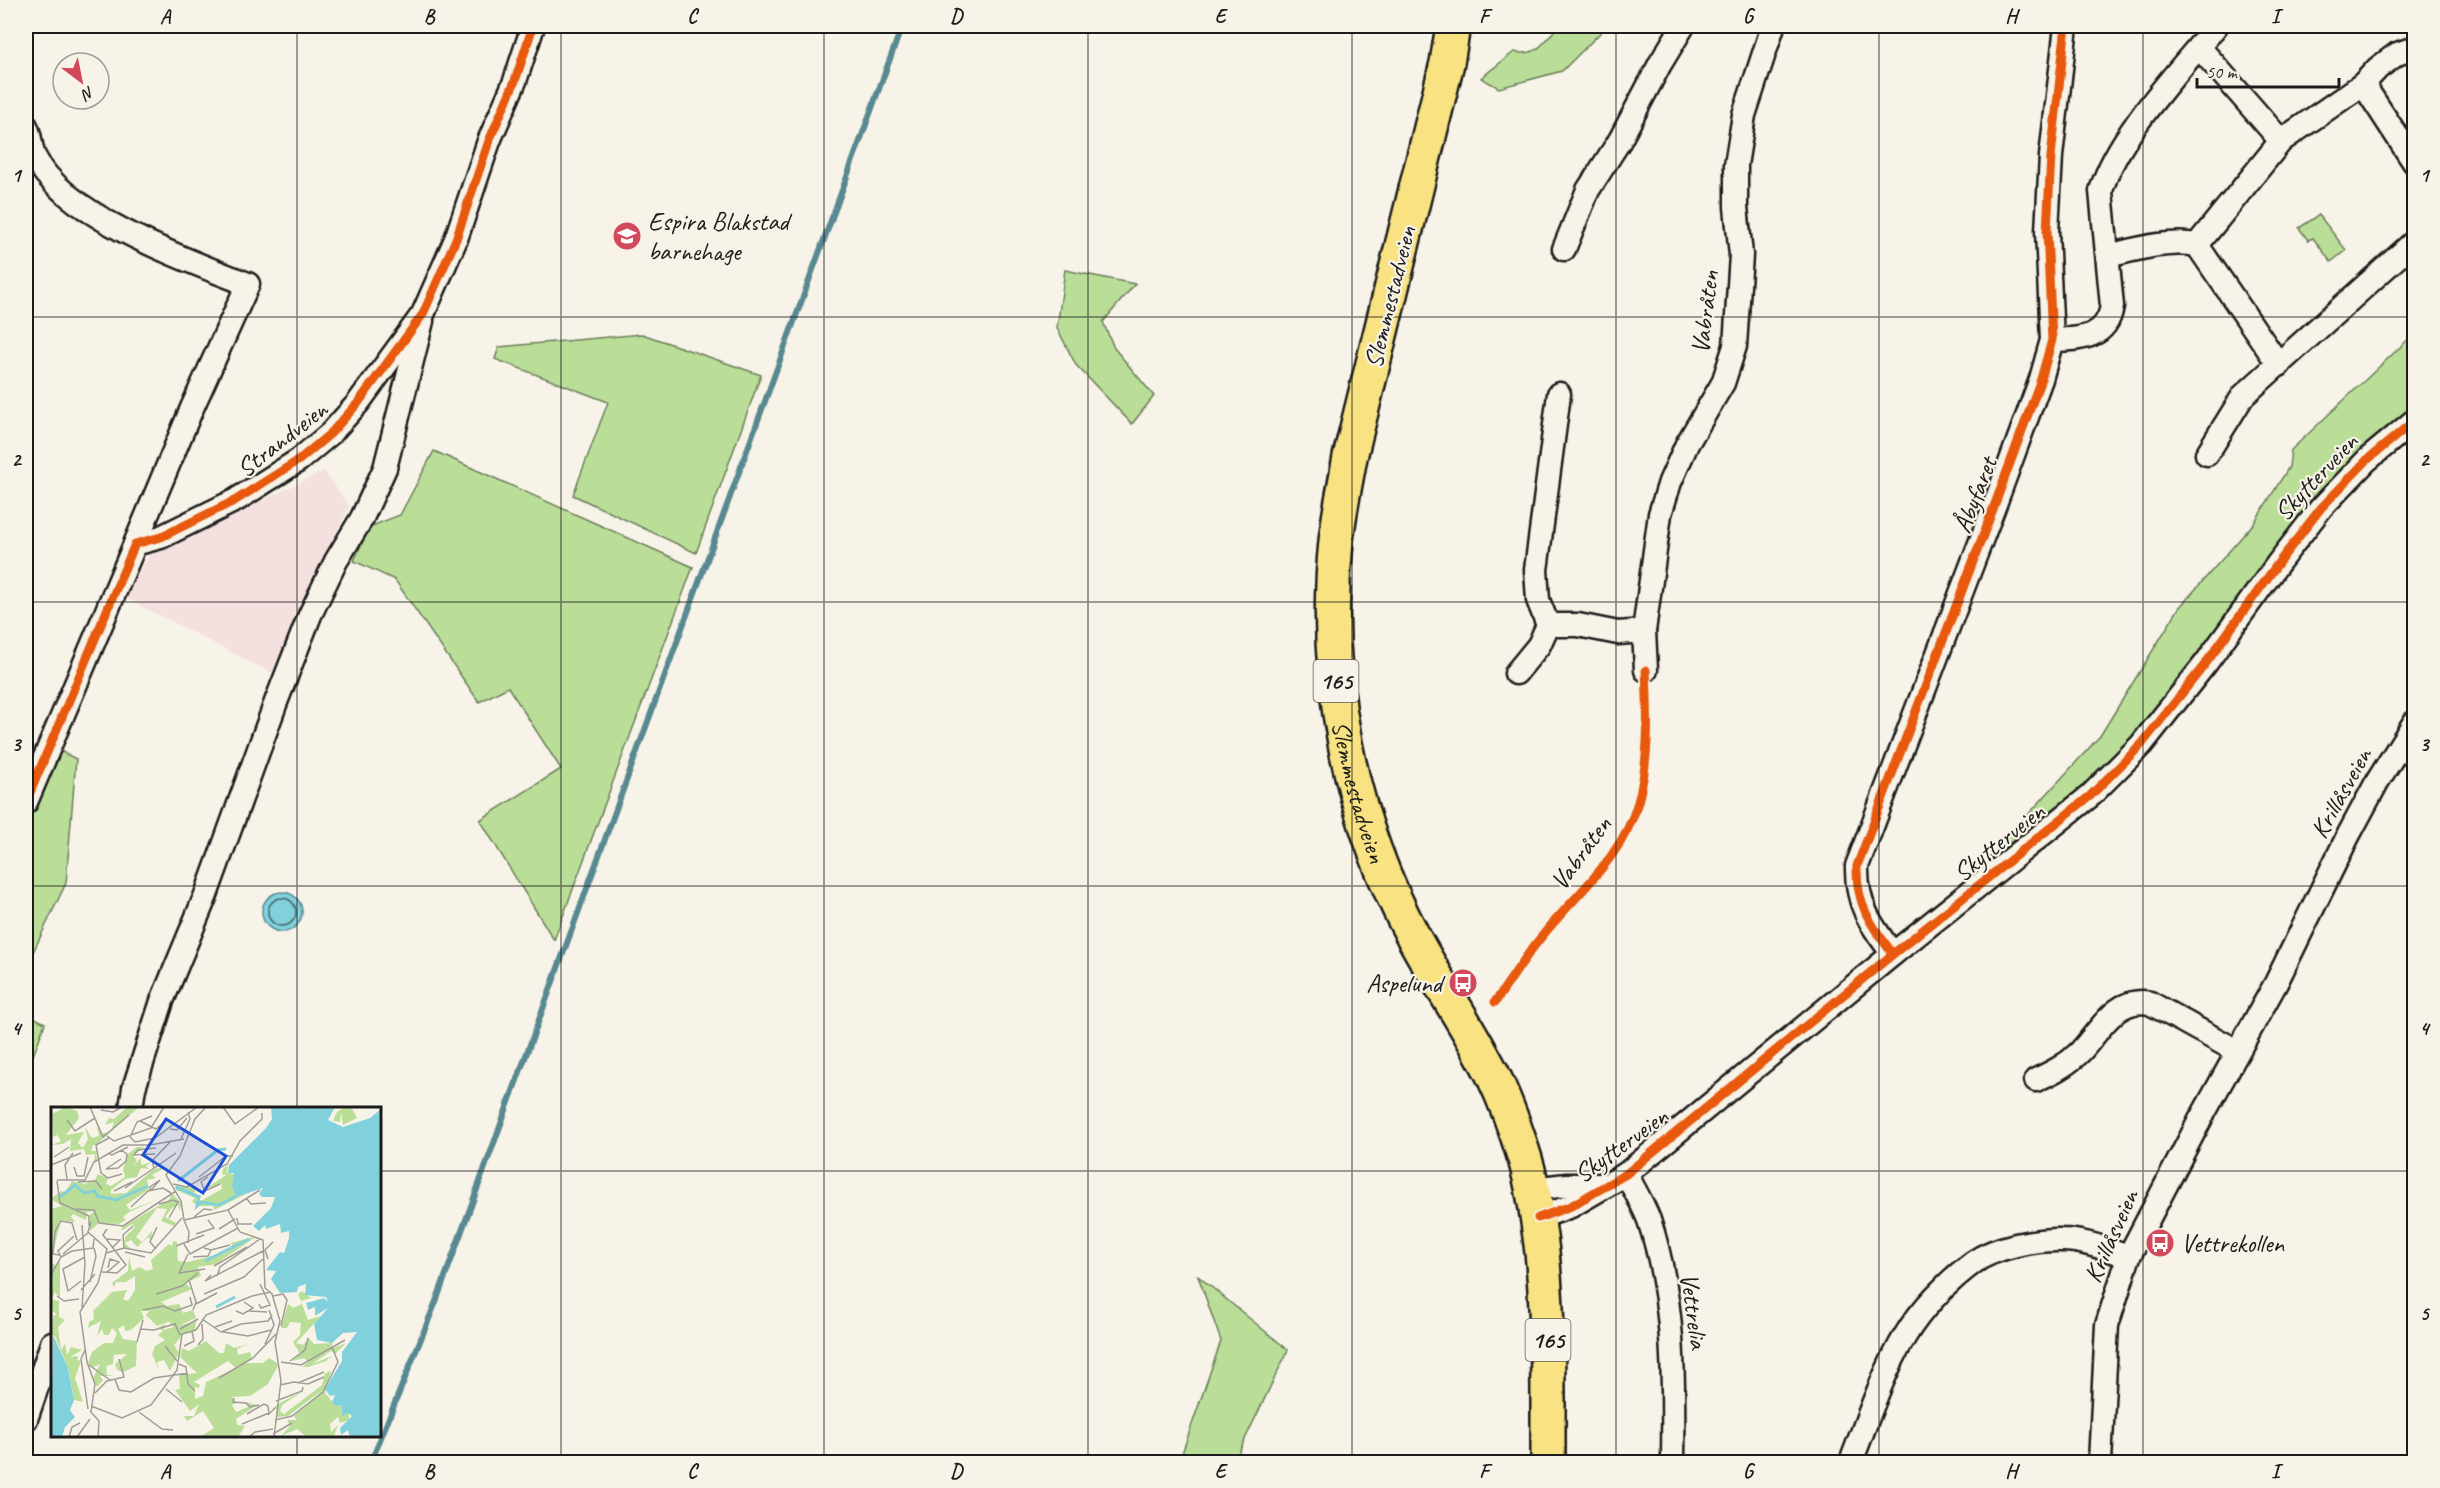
<svg xmlns="http://www.w3.org/2000/svg" width="2440" height="1488" viewBox="0 0 2440 1488" font-family="Caveat,sans-serif">
  <rect width="100%" height="100%" fill="#f7f3e8"/>
  <filter id="ink" filterUnits="userSpaceOnUse"><feTurbulence type="fractalNoise" baseFrequency=".0167" numOctaves="2"/><feDisplacementMap in="SourceGraphic" scale="12" xChannelSelector="R" yChannelSelector="G"/><feConvolveMatrix kernelMatrix="1 2 1 2 8 2 1 2 1" color-interpolation-filters="sRGB"/></filter>
  <g filter="url(#ink)">
    <polygon fill="#f3e0df" points="324,471 349,506 272,673 124,597 150,554"/>
    <g fill="#bade98" stroke="#6b7d5a" stroke-width="1.5">
      <path d="M1558,26H1607L1562,71L1499,88L1481,78L1514,52C1538,57 1544,42 1558,26Z"/>
      <polygon points="2319,215 2346,250 2331,262 2313,238 2308,240 2299,228"/>
      <polygon points="1065,270 1135,284 1103,322 1114,348 1154,396 1132,424 1076,365 1057,328"/>
      <polygon points="642,334 761,375 696,553 573,495 608,402 495,359 499,347"/>
      <polygon points="2414,334 2414,412 2171,697 2084,785 1983,864 2100,736 2179,608 2254,523 2289,467 2291,450"/>
      <polygon points="434,451 693,567 554,940 480,820 561,769 508,687 479,702 395,580 354,561 369,527 400,515"/>
      <polygon points="56,749 76,759 66,883 26,967 26,823"/>
      <polygon points="26,1013 45,1023 26,1075"/>
      <polygon points="1198,1276 1288,1350 1234,1462 1179,1462 1221,1341"/>
    </g>
    <circle fill="#81d1dd" stroke="#598990" stroke-width="1.5" cx="282" cy="912" r="20"/>
    <g fill="none" stroke-linecap="round" stroke-linejoin="round">
      <circle stroke="#446469" stroke-width="1.5" cx="282" cy="912" r="14"/>
      <polyline stroke="#598990" stroke-width="6" points="371,1462 437,1299 902,26"/>
      <g stroke="#1c1c1c" stroke-width="27">
        <g id="minor">
          <polyline points="2199,47 2281,141"/>
          <polyline points="2363,84 2414,162"/>
          <path d="M26,126C31,135 30,147 34,156C63,216 188,261 248,284L192,408L135,544"/>
          <polyline points="2197,245 2279,365"/>
          <polyline points="1564,249 1588,190 1620,140 1660,64 1683,26"/>
          <path d="M2108,256C2137,249 2167,240 2197,245L2281,141L2363,84L2378,68L2397,54L2414,48"/>
          <path d="M2052,340C2080,339 2107,339 2112,306L2101,191C2116,137 2180,70 2216,26"/>
          <polyline points="2207,454 2243,396 2414,242"/>
          <polyline points="1548,625 1538,600 1536,570 1559,394"/>
          <polyline points="1644,631 1646,670"/>
          <polyline points="1516,673 1539,645 1548,625 1578,625 1618,633 1644,631 1660,514 1670,482 1687,444 1723,383 1735,346 1741,255 1736,207 1736,165 1744,115 1773,26"/>
          <polyline points="26,802 135,544 161,537 236,500 299,460 331,433 358,403 423,314 456,239 489,141 515,81 533,26"/>
          <path d="M1893,954C1870,924 1856,904 1857,866L1995,504L2041,379L2052,340L2047,231L2051,156L2066,26"/>
          <path d="M2036,1080C2053,1072 2067,1065 2080,1052C2100,1031 2116,996 2150,1003L2237,1051"/>
          <polyline points="131,1108 134,1088 162,1001 206,895 276,702 310,615 336,561 362,518 385,468 422,321"/>
          <path d="M1626,1174C1634,1189 1643,1204 1649,1220C1675,1298 1674,1382 1673,1462"/>
          <polyline points="1532,1189 1567,1185 1607,1185"/>
          <polyline points="1538,1218 1571,1206 1626,1174 1893,954 2090,796 2141,745 2206,663 2279,562 2321,508 2367,460 2414,421"/>
          <polyline points="26,1419 52,1343"/>
          <path d="M1851,1462C1867,1421 1882,1375 1905,1336C1921,1309 1948,1281 1974,1262C1995,1247 2036,1239 2062,1240C2084,1240 2108,1250 2129,1256"/>
          <polyline points="2100,1462 2107,1325 2129,1256 2200,1120 2276,983 2348,836 2377,782 2414,723"/>
        </g>
      </g>
      <g stroke="#1c1c1c" stroke-width="38">
        <g id="primary">
          <path id="s1" d="M1453,26L1447,63L1350,457C1345,485 1339,513 1336,541C1322,677 1349,817 1414,938C1439,984 1469,1028 1493,1075C1506,1102 1516,1130 1525,1159C1534,1189 1538,1221 1542,1252C1549,1322 1548,1392 1548,1462"/>
        </g>
      </g>
      <use href="#minor" stroke="#f7f3e8" stroke-width="22"/>
      <use href="#primary" stroke="#f8e281" stroke-width="33"/>
      <g stroke="#f7f3e8" stroke-width="13">
        <g id="cycleway">
          <polyline points="26,802 135,544 161,537 236,500 299,460 331,433 358,403 423,314 456,239 489,141 515,81 533,26"/>
          <path d="M1893,954C1870,924 1856,904 1857,866L1995,504L2041,379L2052,340L2047,231L2051,156L2066,26"/>
          <path d="M1495,1002C1511,980 1525,956 1543,935C1577,893 1623,857 1638,802C1650,757 1648,715 1646,670"/>
          <polyline points="1538,1218 1571,1206 1626,1174 1893,954 2090,796 2141,745 2206,663 2279,562 2321,508 2367,460 2414,421"/>
        </g>
      </g>
      <use href="#cycleway" stroke="#e8590c" stroke-width="9"/>
    </g>
  </g>
  <path fill="none" stroke="#1c1c1c" stroke-width="1.5" stroke-opacity="0.55" d="M297,26V1108M561,26V1462M824,26V1462M1088,26V1462M1352,26V1462M1616,26V1462M1879,26V1462M2143,26V1462M26,317H2414M26,602H2414M26,886H2414M26,1171H52M380,1171H2414M297,1436V1462"/>
  <defs>
    <g id="school-disc" transform="scale(1.5)"><circle r="9.5" fill="#d1495b" stroke="#f7f3e8"/><path d="M0-5L7-2L0 1L-7-2ZM-4 1L0 2.5L4 1V4Q0 6-4 4Z" fill="#fff"/></g>
    <g id="bus-disc" transform="scale(1.5)"><circle r="9.5" fill="#d1495b" stroke="#f7f3e8"/><path d="M-5-6H5V4H4V6H2V4H-2V6H-4V4H-5ZM-3.5-4V0h7V-4ZM-3.5 1.2v1.5H-2V1.2ZM2 1.2v1.5H3.5V1.2Z" fill="#fff"/></g>
  </defs>
  <g fill-rule="evenodd">
    <use href="#school-disc" x="627" y="236"/>
    <use href="#bus-disc" x="1463" y="983"/>
    <use href="#bus-disc" x="2160" y="1243"/>
  </g>
  <g text-anchor="middle" dominant-baseline="central" stroke-width="4.5" stroke-linejoin="round" paint-order="stroke">
    <g fill="#f7f3e8" stroke="#5e5c59" stroke-width="1.5">
      <rect x="1313.5" y="660" width="45" height="42" rx="4.5"/>
      <rect x="1525.5" y="1319" width="45" height="42" rx="4.5"/>
    </g>
    <g font-size="24" font-weight="bold" fill="#1c1c1c">
      <text x="1336" y="681">165</text>
      <text x="1548" y="1340">165</text>
    </g>
    <g font-size="26" fill="#1c1c1c" stroke="#f7f3e8" text-anchor="start">
      <text x="648" y="221">Espira Blakstad<tspan x="648" dy="30">barnehage</tspan></text>
      <text x="1442" y="983" text-anchor="end">Aspelund</text>
      <text x="2181" y="1243">Vettrekollen</text>
    </g>
    <g font-size="26" fill="#1c1c1c" stroke="#f7f3e8">
      <text transform="translate(1390 297) rotate(-76)">Slemmestadveien</text>
      <text transform="translate(1705 312) rotate(-83)">Vabråten</text>
      <text transform="translate(282 439) rotate(-38)">Strandveien</text>
      <text transform="translate(2316 477) rotate(-47)">Skytterveien</text>
      <text transform="translate(1975 495) rotate(-69)">Åbyfaret</text>
      <text stroke="none"><textPath href="#s1" startOffset="782">Slemmestadveien</textPath></text>
      <text transform="translate(2341 793) rotate(-61)">Krillåsveien</text>
      <text transform="translate(1999 842) rotate(-39)">Skytterveien</text>
      <text transform="translate(1581 853) rotate(-54)">Vabråten</text>
      <text transform="translate(1621 1145) rotate(-36)">Skytterveien</text>
      <text transform="translate(2111 1236) rotate(-66)">Krillåsveien</text>
      <text transform="translate(1694 1311) rotate(82)">Vettrelia</text>
    </g>
  </g>
  <g transform="translate(51 1107)">
    <rect width="330" height="330" fill="#f7f3e8"/>
    <path d="M15,0L26,4L28,11L15,28L33,25L27,36L32,41L37,32L34,20L41,31L48,29L44,8L50,27L60,24L63,15L54,18L58,11L63,12L76,0H88L45,38H42L40,44H45L46,52L43,55L44,47L35,48L33,42L19,44L20,32L12,37L1,38L10,34L6,28L2,30L1,7ZM294,0H300L306,11L292,18L290,5L289,15L282,14L286,5ZM86,40H93L82,49L86,53L82,59L90,51V58L101,55L95,59L98,62L90,61L86,70L74,72L60,83V87L75,86L103,62L115,60L101,68L105,71L96,73L98,82L75,98L79,103L108,92L78,105L72,110L75,113L68,117L48,116L39,124V108L44,104L36,105L35,113L22,107L20,110L24,115L10,113L0,153V102L11,99L0,92L10,84L14,85L21,74L34,77L45,72L46,67L57,71L55,77L60,79L74,70L72,62L77,47ZM177,58L176,66L183,67L184,90L203,83L163,103L162,99H146L141,94L144,91L125,83L124,79L146,81L143,86L150,89L148,95L171,82L170,77L154,82L175,68L171,67L172,62ZM121,86L130,96L129,104L127,98L121,101L114,110L125,116L123,119L110,114L116,102L106,101L85,130L91,135L101,124L100,133L97,130L86,140L80,133L74,136L80,142L73,141L74,130L84,120L81,117L70,124L71,120L118,93ZM206,129L165,157L147,160L150,169L134,176L141,182L110,195L116,199L128,197L132,206L142,203L145,211L127,219L145,214L144,223L133,226L123,238L128,246L119,264L113,253L106,255L108,263L101,247L104,239L114,233L107,228L112,224L107,221L115,216L112,223L123,220L118,215L125,212L106,219L95,208L98,204H90L93,211L80,223L74,224L73,218L67,222L72,232L86,234L85,259L72,265L66,263L64,257L76,247L63,248L62,257L55,259L56,268L63,269H49L52,273L46,280L42,271L49,257L41,261L37,256L41,245L53,236H62L66,226L61,221L58,228H53L51,222L46,229L50,214L37,221L38,215L43,212L42,204L61,185L76,183L72,192L77,194L84,183V169L75,175H65L63,180L61,176L77,164L78,149L81,164L88,160L96,164L102,162L100,153L118,137L121,139L122,134L126,135L127,154L137,155L173,146L181,139L180,136ZM9,153V192L4,185L1,192L8,194V210L14,213L7,220L10,243L14,237L16,248L20,240L31,243L19,250L27,249L26,253L30,254L24,271L32,295L23,293L18,264L4,229L0,228L2,209L6,208L1,203L0,210V155L4,158ZM251,184L260,191L250,194L257,213L270,209L245,236L252,238L258,231L263,237L281,236L282,233L281,239L274,244L295,236L284,247L280,244L261,257L281,249L275,254L257,260H251L257,255L253,251L241,254L249,247L242,235L249,228L250,216L239,215L236,221H230L237,197L242,201L251,197L247,187ZM155,234L168,246H173L175,236L183,241L198,237L186,242L187,248L199,245L201,252L194,256H212L218,251L228,257L217,277L199,289L181,290L186,296L181,298L185,305L197,300L195,295L206,298L185,312L186,318L194,319L187,330H149L163,321L152,304L136,314L133,309H143L148,297L139,304L124,283L129,282L128,268L146,266L129,250L131,241L138,244ZM177,254L185,261L155,275L152,289L144,292V280L148,281L149,278L143,275ZM280,264L274,286L285,299L291,298L298,306V313L289,316L287,310L279,317L280,325L287,318L283,329L256,330L246,322L230,329L239,319L236,313H246L243,309L273,282L237,309L226,310L225,298L254,283L231,298L229,304L233,307L271,278L274,266Z" fill="#bade98" fill-rule="evenodd"/>
    <path d="M220,0H284L277,13L292,20L319,11L330,2V330H299L297,323L290,328L289,321L301,309L297,306L291,309V298L285,299L281,295L284,288L279,289L274,282L291,254V245L306,225L292,226L281,236L266,233L263,217L277,201L264,209V200L257,203L255,196L273,191L277,195L275,190L254,188L255,177L247,180L246,185L229,186L220,172L225,164L215,163L229,145L233,146L238,131V124L230,126L229,117L215,122L214,118L208,124L202,119L220,101L224,90H211L208,87L212,81L185,90L181,79L183,66H177L178,58L215,21L221,12ZM2,228L17,261L23,293L19,303L24,310L14,320L11,330H0Z" fill="#81d1dd"/>
    <path fill="none" stroke="#81d1dd" stroke-width="3" d="M127,74L167,43L175,42M125,80L148,90L146,99L150,95L168,98L185,89M9,90L24,78L33,86L44,84L46,89L65,93L97,79M154,154L198,132M242,179L247,170L277,163L290,165L314,176L330,202M238,185L245,169L330,101M165,200L184,190"/>
    <path fill="none" stroke="#9f9d96" stroke-width="1.5" d="M39,0L52,30L78,8M155,0L144,12L129,49L115,68L130,94L133,113L177,103L189,125L212,133L214,181L221,187L229,214L224,235L230,274L223,330M172,0L184,17L208,0M50,3L62,5L71,0M16,13L24,24L44,11M89,14L105,22L112,16M119,22L126,23L136,11M56,29L63,34L100,21L113,0M79,30L84,35L104,31L146,0M79,30L86,15L101,9M58,31L45,38L50,66L57,71L71,67M130,32L139,12L137,5M57,46L61,48L77,40M104,47L83,48L87,43L105,41M3,50L18,40M70,52L55,62L67,61L75,54L76,47L70,43M0,58L30,46M23,60L26,69H33L37,50M103,61L101,54L120,34M148,70L175,49H182M157,70L150,75L154,84L169,77M16,72L14,58L22,46M6,73H34L43,55L72,38H99L133,32M6,74L9,96L38,109V119M27,75L45,74L51,82M122,77L136,80L176,57L189,34L211,12V6M74,81L125,46M101,82L109,73L99,80V82L102,83M63,84L81,75M195,91L200,97L215,96M108,97L122,93L127,95L118,111M80,100L97,84L112,81L120,86M22,102L43,103L48,116L72,119L125,84M177,103L209,83M143,110L153,102L161,103M186,111L187,117H201M133,113L138,125L137,136M40,115L37,125L56,142L47,176L29,205L36,255L44,277L40,305M168,122L184,112M145,127L163,121L157,113M56,132L69,133L61,141M133,137L139,147L187,121M125,139L153,128M73,141L72,128L82,119M153,141L160,143L179,138M105,142L99,135L106,120M74,145L94,150M55,146L73,141L100,146L131,111M12,147L38,125M137,147L128,166L154,162M9,148L2,147L4,125L10,114L21,116L26,133M10,150L7,144L23,129M142,150L157,149L160,143M217,152L214,143L222,135M163,159L196,140M51,165L66,166L75,158L52,128L56,122M55,166L68,155L59,152L57,161M0,168L10,150L21,144L42,141L43,132M160,168L154,174L212,144M166,169L169,160L209,132M138,173L145,195L142,203M30,174L17,184L12,162L34,150M39,175L45,149L43,141M30,183L44,167M105,187L131,179L147,166M153,187L193,170L212,152M6,189L13,194L28,192M222,189L232,187L236,193L230,219M145,197L166,186M208,197L210,201L219,198L209,177M31,201L34,156L31,118M92,203L112,199L124,204L141,198L139,190M185,204L192,207L202,201L193,195M198,204L216,205M151,212L170,225M164,220L181,214M89,222L103,223L124,217L129,228M129,222L147,212M170,225L190,217L217,214L221,208M172,225L197,229L220,223M86,235L92,213M214,237L223,218L218,203M147,238L152,232L151,217M114,239L126,254M133,239L143,234L141,224M0,243V283M34,243L30,252L37,302M239,254L254,243L257,231M230,255L250,258L294,233M128,257L135,260L137,277L144,284M38,258L59,273M168,271L202,251L225,227M64,272L68,283L80,285L103,271L137,266M247,276L273,265M229,278L243,275L257,277L273,270M115,282L131,295M44,286L56,274L73,270L68,252M183,291L182,295L195,296L199,300L208,298M225,294L251,284L252,280M40,299L71,311L100,298L126,263L131,227L145,223L155,208L201,189L220,185M39,304L48,314L47,330M88,305L111,322L122,323M196,307L213,297L217,299L218,307L225,300M224,313L241,309L272,285L287,255L281,240M191,317L218,306M222,327L241,316M18,330L21,320L29,316M26,330L39,312M198,330L204,325L222,322"/>
    <path fill="#1d4ed8" fill-opacity="0.15" stroke="#1d4ed8" stroke-width="3" d="M115,12L175,49L152,86L92,48Z"/>
    <rect width="330" height="330" fill="none" stroke="#1c1c1c" stroke-width="3"/>
  </g>
  <rect width="2440" height="1488" fill="none" stroke="#f7f3e8" stroke-width="66"/>
  <g transform="translate(81 81) rotate(148)"><circle r="28" fill="#f7f3e8" stroke="#9f9d96" stroke-width="1.5"/>
  <path d="M0-4.5L10 22L0 15L-10 22Z" fill="#d1495b"/>
  <text y="-9" font-size="16" font-weight="bold" text-anchor="middle" fill="#1c1c1c">N</text>
  </g>
  <path d="M2197 78v9h142v-9" fill="none" stroke="#1c1c1c" stroke-width="3"/>
  <text x="2206" y="78" font-size="18" fill="#1c1c1c" stroke="#f7f3e8" stroke-width="4.5" paint-order="stroke">50 m</text>
  <rect x="33" y="33" width="2374" height="1422" fill="none" stroke="#1c1c1c" stroke-width="2"/>
  <g font-size="20" text-anchor="middle" font-weight="bold" fill="#1c1c1c">
    <text x="165" y="23">A</text>
    <text x="429" y="23">B</text>
    <text x="692" y="23">C</text>
    <text x="956" y="23">D</text>
    <text x="1220" y="23">E</text>
    <text x="1484" y="23">F</text>
    <text x="1748" y="23">G</text>
    <text x="2011" y="23">H</text>
    <text x="2275" y="23">I</text>
    <text x="16" y="182">1</text>
    <text x="2424" y="182">1</text>
    <text x="16" y="466">2</text>
    <text x="2424" y="466">2</text>
    <text x="16" y="751">3</text>
    <text x="2424" y="751">3</text>
    <text x="16" y="1035">4</text>
    <text x="2424" y="1035">4</text>
    <text x="16" y="1320">5</text>
    <text x="2424" y="1320">5</text>
    <text x="165" y="1478">A</text>
    <text x="429" y="1478">B</text>
    <text x="692" y="1478">C</text>
    <text x="956" y="1478">D</text>
    <text x="1220" y="1478">E</text>
    <text x="1484" y="1478">F</text>
    <text x="1748" y="1478">G</text>
    <text x="2011" y="1478">H</text>
    <text x="2275" y="1478">I</text>
  </g>
</svg>
